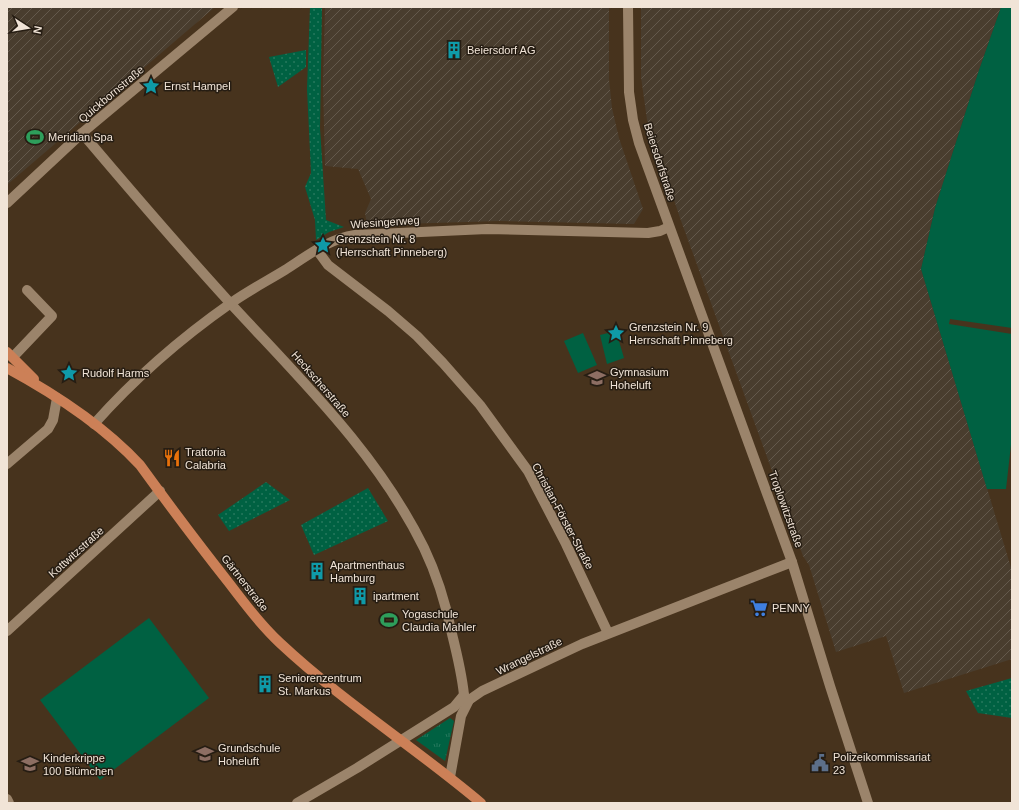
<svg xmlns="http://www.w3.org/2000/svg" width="1019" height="810" viewBox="0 0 1019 810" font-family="Helvetica,sans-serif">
  <defs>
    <pattern id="industrial-furrows" width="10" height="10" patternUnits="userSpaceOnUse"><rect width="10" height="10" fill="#493d2e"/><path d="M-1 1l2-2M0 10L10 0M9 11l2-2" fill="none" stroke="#64594c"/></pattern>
    <pattern id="grass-tufts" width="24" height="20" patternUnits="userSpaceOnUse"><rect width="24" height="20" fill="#006142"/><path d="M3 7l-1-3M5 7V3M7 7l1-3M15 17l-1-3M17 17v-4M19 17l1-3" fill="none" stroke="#26785d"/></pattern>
    <pattern id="park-dots" width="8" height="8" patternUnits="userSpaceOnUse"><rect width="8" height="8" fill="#006142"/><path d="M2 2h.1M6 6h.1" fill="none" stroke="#26785d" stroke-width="1.8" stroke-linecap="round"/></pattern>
  </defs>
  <rect width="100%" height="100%" fill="#47331d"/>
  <g fill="url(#industrial-furrows)">
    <polygon points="7,7 215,7 8,184"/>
    <polygon points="325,7 609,7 609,79 612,108 619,138 643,209 634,224 500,221 367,225 365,213 371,199 358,169 325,166 323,84"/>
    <polygon points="641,7 1001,7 978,73 935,208 921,269 1012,571 1012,659 904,693 886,636 836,652 809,565 803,556 680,218 647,120 641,77"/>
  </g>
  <polygon fill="url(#grass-tufts)" points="450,718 454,721 445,761 416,740"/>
  <g fill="url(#park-dots)">
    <polygon points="310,7 322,7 320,128 326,220 344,227 329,232 316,240 315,220 305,187 311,173 307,89"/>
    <polygon points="306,50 306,67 278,87 269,57"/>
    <polygon points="266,482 290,500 229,531 218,515"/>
    <polygon points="368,488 388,521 314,555 301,525"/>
    <polygon points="1012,678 1012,718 978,713 966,691"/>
  </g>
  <g fill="#006142">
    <polygon points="1001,7 1012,7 1012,328 950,319 949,324 1012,334 1012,436 1006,489 987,489 921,269 935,208 978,73"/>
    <polygon points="616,331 624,358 607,364 600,335"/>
    <polygon points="583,333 597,365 578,373 564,341"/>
    <polygon points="149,618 209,698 100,780 40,700"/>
  </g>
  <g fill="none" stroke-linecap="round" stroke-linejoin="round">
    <g stroke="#9b846b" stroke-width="10">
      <polyline points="628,7 629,92 633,120 639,143 792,562 830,686 868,803"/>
      <path d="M82,133C131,191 180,248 231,304C301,380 378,454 424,548C437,575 446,605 452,634C457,654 462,675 464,695"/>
      <polyline points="7,203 82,133 233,7"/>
      <polyline points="317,250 328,265 388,311 417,336 443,363 480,405 528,471 566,544 608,633"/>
      <polyline points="13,357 52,316 27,290"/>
      <path d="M94,424C134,379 181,338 231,303C248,291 267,281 285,270C307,256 328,239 355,235L487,229L648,233L660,231L669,227"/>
      <polyline points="7,464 48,429 53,420 57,398"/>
      <polyline points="7,631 160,491"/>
      <polyline points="469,700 482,691 582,644 792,562"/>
      <polyline points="450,777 461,716 469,700"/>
      <polyline points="7,799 9,803"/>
      <polyline points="297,803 357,768 454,707 464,695"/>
    </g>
    <g stroke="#cc8057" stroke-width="10">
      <polyline points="7,352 34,379"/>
      <path d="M7,368C55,394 103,425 140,465C169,505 199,545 229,583C245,604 261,625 280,643C343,702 416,748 481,803"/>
    </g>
  </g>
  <defs>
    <g id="building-bare" transform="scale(1.38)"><path d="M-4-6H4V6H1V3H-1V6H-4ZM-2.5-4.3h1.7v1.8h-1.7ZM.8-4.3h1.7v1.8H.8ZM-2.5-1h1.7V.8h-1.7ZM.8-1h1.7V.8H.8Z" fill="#0f9aa8" stroke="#261d13" stroke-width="2.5" paint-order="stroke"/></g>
    <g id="sight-bare" transform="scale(1.38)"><path d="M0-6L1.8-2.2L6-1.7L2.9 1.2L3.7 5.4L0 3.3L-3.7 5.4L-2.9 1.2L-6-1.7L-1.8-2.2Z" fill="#0f9aa8" stroke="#261d13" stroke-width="2.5" paint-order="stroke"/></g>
    <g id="stadium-bare" transform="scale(1.38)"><path d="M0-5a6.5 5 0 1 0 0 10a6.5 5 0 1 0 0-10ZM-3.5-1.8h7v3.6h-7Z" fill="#2e9e5b" stroke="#261d13" stroke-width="2.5" paint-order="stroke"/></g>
    <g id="school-bare" transform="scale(1.38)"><path d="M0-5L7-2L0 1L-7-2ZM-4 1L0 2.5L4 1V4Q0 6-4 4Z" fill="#8d6e63" stroke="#261d13" stroke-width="2.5" paint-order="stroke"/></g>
    <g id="restaurant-bare" transform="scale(1.38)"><path d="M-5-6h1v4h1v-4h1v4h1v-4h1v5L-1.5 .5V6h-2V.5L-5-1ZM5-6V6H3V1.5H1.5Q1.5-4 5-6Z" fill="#e8710a" stroke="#261d13" stroke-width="2.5" paint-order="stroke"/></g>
    <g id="supermarket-bare" transform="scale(1.38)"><path d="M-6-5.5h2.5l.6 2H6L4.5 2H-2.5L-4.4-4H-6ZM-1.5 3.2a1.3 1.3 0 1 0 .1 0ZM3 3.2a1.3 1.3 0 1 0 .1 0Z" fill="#3f7fe0" stroke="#261d13" stroke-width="2.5" paint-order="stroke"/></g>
    <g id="civic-bare" transform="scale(1.38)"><path d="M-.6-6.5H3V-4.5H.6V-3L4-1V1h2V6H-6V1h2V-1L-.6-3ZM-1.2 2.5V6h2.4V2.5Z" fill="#5c6f8a" stroke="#261d13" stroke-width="2.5" paint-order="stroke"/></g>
  </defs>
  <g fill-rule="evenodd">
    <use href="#building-bare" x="454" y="50"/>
    <use href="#sight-bare" x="151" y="86"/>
    <use href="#stadium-bare" x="35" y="137"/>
    <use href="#sight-bare" x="323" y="245"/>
    <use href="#sight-bare" x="616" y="333"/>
    <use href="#sight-bare" x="69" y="373"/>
    <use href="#school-bare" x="597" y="378"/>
    <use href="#restaurant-bare" x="172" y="458"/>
    <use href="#building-bare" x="317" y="571"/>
    <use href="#building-bare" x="360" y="596"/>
    <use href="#supermarket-bare" x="759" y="608"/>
    <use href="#stadium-bare" x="389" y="620"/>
    <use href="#building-bare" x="265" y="684"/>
    <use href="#school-bare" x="205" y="754"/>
    <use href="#civic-bare" x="820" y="763"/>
    <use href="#school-bare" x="30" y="764"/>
  </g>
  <g text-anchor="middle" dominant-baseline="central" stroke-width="3" stroke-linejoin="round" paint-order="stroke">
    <g font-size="11" fill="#f1e4d7" stroke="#261d13" text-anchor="start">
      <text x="467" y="50">Beiersdorf AG</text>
      <text x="164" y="86">Ernst Hampel</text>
      <text x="48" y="137">Meridian Spa</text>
      <text x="336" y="239">Grenzstein Nr. 8<tspan x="336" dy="13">(Herrschaft Pinneberg)</tspan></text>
      <text x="629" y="327">Grenzstein Nr. 9<tspan x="629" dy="13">Herrschaft Pinneberg</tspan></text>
      <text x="610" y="372">Gymnasium<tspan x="610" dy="13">Hoheluft</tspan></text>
      <text x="82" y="373">Rudolf Harms</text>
      <text x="185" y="452">Trattoria<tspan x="185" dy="13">Calabria</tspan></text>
      <text x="330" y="565">Apartmenthaus<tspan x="330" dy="13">Hamburg</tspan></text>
      <text x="373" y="596">ipartment</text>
      <text x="772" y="608">PENNY</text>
      <text x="402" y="614">Yogaschule<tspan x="402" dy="13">Claudia Mahler</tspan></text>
      <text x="278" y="678">Seniorenzentrum<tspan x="278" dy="13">St. Markus</tspan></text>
      <text x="218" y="748">Grundschule<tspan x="218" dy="13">Hoheluft</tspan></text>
      <text x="833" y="757">Polizeikommissariat<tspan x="833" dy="13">23</tspan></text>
      <text x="43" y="758">Kinderkrippe<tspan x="43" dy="13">100 Blümchen</tspan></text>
    </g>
    <g font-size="11" fill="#f1e4d7" stroke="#261d13">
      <text transform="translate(111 94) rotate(-40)">Quickbornstraße</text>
      <text transform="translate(660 162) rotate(72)">Beiersdorfstraße</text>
      <text transform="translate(385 222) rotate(-4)">Wiesingerweg</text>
      <text transform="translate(321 384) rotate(49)">Heckscherstraße</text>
      <text transform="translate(786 509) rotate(70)">Troplowitzstraße</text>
      <text transform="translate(563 516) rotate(62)">Christian-Förster-Straße</text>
      <text transform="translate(76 552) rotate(-42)">Kottwitzstraße</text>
      <text transform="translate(245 583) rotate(52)">Gärtnerstraße</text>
      <text transform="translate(529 656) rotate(-26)">Wrangelstraße</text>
    </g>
  </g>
  <rect width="1019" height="810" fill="none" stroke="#f1e4d7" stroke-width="16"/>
  <g transform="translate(28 28) rotate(102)" stroke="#261d13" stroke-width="3" paint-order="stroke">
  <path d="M0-3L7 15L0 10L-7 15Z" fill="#f1e4d7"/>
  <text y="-6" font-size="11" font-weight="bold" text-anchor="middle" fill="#f1e4d7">N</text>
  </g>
</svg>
